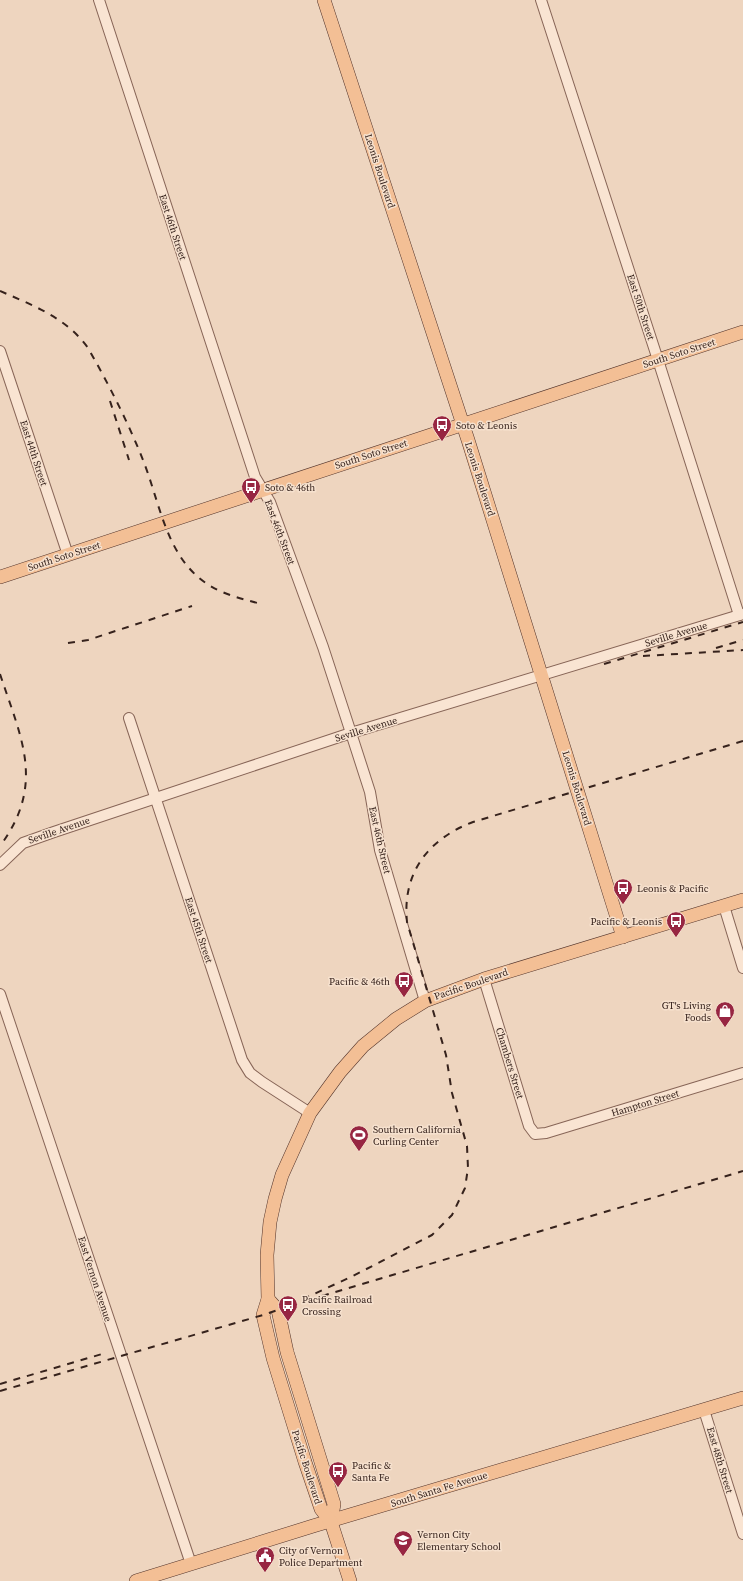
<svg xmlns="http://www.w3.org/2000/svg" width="743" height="1581" viewBox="0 0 743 1581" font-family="'Source Serif 4',serif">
  <rect width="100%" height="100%" fill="#eed5bf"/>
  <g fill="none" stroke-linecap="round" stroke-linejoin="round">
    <g stroke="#876557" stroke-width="12">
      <g id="minor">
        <polyline points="99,0 255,477 270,502 323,647 351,733 370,792 380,850 425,1001"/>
        <polyline points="541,0 658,360 739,615"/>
        <polyline points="0,351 68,555"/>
        <polyline points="129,718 242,1060 250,1073 262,1082 310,1113"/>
        <polyline points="0,865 23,843 54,832 351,733 743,614"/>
        <polyline points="724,906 743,968"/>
        <polyline points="484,979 529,1126 535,1134 546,1133 743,1073"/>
        <polyline points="0,994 191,1564"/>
        <polyline points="704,1410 743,1534"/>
      </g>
    </g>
    <g stroke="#54352c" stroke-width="14">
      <g id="major">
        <polyline points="324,0 468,440 623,937"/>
        <polyline points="0,577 743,332"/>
        <polyline points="268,1299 278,1310 287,1352 334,1504 331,1522"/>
        <polyline points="136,1581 313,1526 743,1398"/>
        <polyline points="350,1581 331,1522 321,1509 305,1462 273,1358 263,1315 268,1299 267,1255 270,1222 275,1199 282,1175 310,1113 340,1072 363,1046 396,1019 425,1001 484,979 743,900"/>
      </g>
    </g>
    <use href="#minor" stroke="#f9e4d2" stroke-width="10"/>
    <use href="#major" stroke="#f3bf95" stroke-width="13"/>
    <g stroke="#36221c" stroke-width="2" stroke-dasharray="7 7" stroke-linecap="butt">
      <path d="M0,291C32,305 67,318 88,348C108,383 128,422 143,460C162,508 167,567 220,591C233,597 247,600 261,604"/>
      <polyline points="110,401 129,460"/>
      <polyline points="68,643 88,640 192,606"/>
      <polyline points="716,648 743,640"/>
      <polyline points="643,656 743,650"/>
      <polyline points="604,664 743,622"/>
      <path d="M0,674C21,738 46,784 0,846"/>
      <polyline points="322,1296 743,1171"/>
      <path d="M290,1305L353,1276L432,1235L452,1215L465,1188L468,1168L467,1146L452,1093L446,1055L407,922C402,873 428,839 473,822L743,741"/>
      <polyline points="0,1384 102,1354"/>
      <polyline points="0,1391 263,1315 295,1304"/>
    </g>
  </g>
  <defs>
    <g id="bus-pin" transform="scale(1)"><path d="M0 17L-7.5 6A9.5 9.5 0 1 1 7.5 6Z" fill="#972642" stroke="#f6e1ce"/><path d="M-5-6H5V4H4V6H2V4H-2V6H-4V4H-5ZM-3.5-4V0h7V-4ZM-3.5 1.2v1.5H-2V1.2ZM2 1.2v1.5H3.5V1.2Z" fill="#fff"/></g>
    <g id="shop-pin" transform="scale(1)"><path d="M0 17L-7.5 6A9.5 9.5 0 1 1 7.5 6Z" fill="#972642" stroke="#f6e1ce"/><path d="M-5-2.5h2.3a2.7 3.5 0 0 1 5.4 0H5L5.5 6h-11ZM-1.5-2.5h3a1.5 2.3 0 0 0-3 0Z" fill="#fff"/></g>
    <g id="stadium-pin" transform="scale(1)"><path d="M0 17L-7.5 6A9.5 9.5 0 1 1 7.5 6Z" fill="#972642" stroke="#f6e1ce"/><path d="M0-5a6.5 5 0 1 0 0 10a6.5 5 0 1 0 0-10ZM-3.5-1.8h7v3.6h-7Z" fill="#fff"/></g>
    <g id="school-pin" transform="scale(1)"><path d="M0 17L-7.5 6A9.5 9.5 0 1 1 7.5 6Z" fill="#972642" stroke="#f6e1ce"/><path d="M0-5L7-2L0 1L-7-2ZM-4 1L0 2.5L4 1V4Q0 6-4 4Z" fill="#fff"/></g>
    <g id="civic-pin" transform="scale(1)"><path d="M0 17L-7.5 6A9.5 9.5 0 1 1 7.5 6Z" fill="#972642" stroke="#f6e1ce"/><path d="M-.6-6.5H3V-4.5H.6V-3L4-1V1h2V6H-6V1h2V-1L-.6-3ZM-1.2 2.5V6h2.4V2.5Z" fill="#fff"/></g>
  </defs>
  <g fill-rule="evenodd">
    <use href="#bus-pin" x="442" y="425"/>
    <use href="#bus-pin" x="251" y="487"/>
    <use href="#bus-pin" x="623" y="888"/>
    <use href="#bus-pin" x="676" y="921"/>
    <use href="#bus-pin" x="404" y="981"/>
    <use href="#shop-pin" x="725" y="1011"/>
    <use href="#stadium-pin" x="359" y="1135"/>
    <use href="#bus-pin" x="288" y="1305"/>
    <use href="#bus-pin" x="338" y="1471"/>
    <use href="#school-pin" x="403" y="1540"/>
    <use href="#civic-pin" x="265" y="1556"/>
  </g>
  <g text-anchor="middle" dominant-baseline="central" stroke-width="3" stroke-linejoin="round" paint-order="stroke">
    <g font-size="10" fill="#36221c" stroke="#f6e1ce">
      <text transform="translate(380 171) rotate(72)">Leonis Boulevard</text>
      <text transform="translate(173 227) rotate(72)">East 46th Street</text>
      <text transform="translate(641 307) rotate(72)">East 50th Street</text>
      <text transform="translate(679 353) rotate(-18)">South Soto Street</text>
      <text transform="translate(34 453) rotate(72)">East 44th Street</text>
      <text transform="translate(371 454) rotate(-18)">South Soto Street</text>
      <text transform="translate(480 479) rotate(72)">Leonis Boulevard</text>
      <text transform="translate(280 532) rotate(69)">East 46th Street</text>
      <text transform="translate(64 556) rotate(-18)">South Soto Street</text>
      <text transform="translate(676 634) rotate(-17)">Seville Avenue</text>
      <text transform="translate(366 729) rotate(-17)">Seville Avenue</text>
      <text transform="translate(577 788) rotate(73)">Leonis Boulevard</text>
      <text transform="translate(59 830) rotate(-19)">Seville Avenue</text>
      <text transform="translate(380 840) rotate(77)">East 46th Street</text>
      <text transform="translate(199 930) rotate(72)">East 45th Street</text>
      <text transform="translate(471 984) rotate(-19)">Pacific Boulevard</text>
      <text transform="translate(510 1063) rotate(73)">Chambers Street</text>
      <text transform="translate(645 1103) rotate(-17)">Hampton Street</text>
      <text transform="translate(95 1279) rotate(72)">East Vernon Avenue</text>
      <text transform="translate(720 1460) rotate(73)">East 48th Street</text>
      <text transform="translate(307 1467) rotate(72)">Pacific Boulevard</text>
      <text transform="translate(439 1489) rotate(-17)">South Santa Fe Avenue</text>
    </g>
    <g font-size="10" fill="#36221c" stroke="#f6e1ce" text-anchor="start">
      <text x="456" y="425">Soto &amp; Leonis</text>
      <text x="265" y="487">Soto &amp; 46th</text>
      <text x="637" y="888">Leonis &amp; Pacific</text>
      <text x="662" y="921" text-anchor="end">Pacific &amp; Leonis</text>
      <text x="390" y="981" text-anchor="end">Pacific &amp; 46th</text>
      <text x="711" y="1005" text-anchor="end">GT's Living<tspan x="711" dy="12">Foods</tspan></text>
      <text x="373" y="1129">Southern California<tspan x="373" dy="12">Curling Center</tspan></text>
      <text x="302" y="1299">Pacific Railroad<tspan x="302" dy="12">Crossing</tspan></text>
      <text x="352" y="1465">Pacific &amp;<tspan x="352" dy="12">Santa Fe</tspan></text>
      <text x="417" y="1534">Vernon City<tspan x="417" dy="12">Elementary School</tspan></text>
      <text x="279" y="1550">City of Vernon<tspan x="279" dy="12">Police Department</tspan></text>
    </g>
  </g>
</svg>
